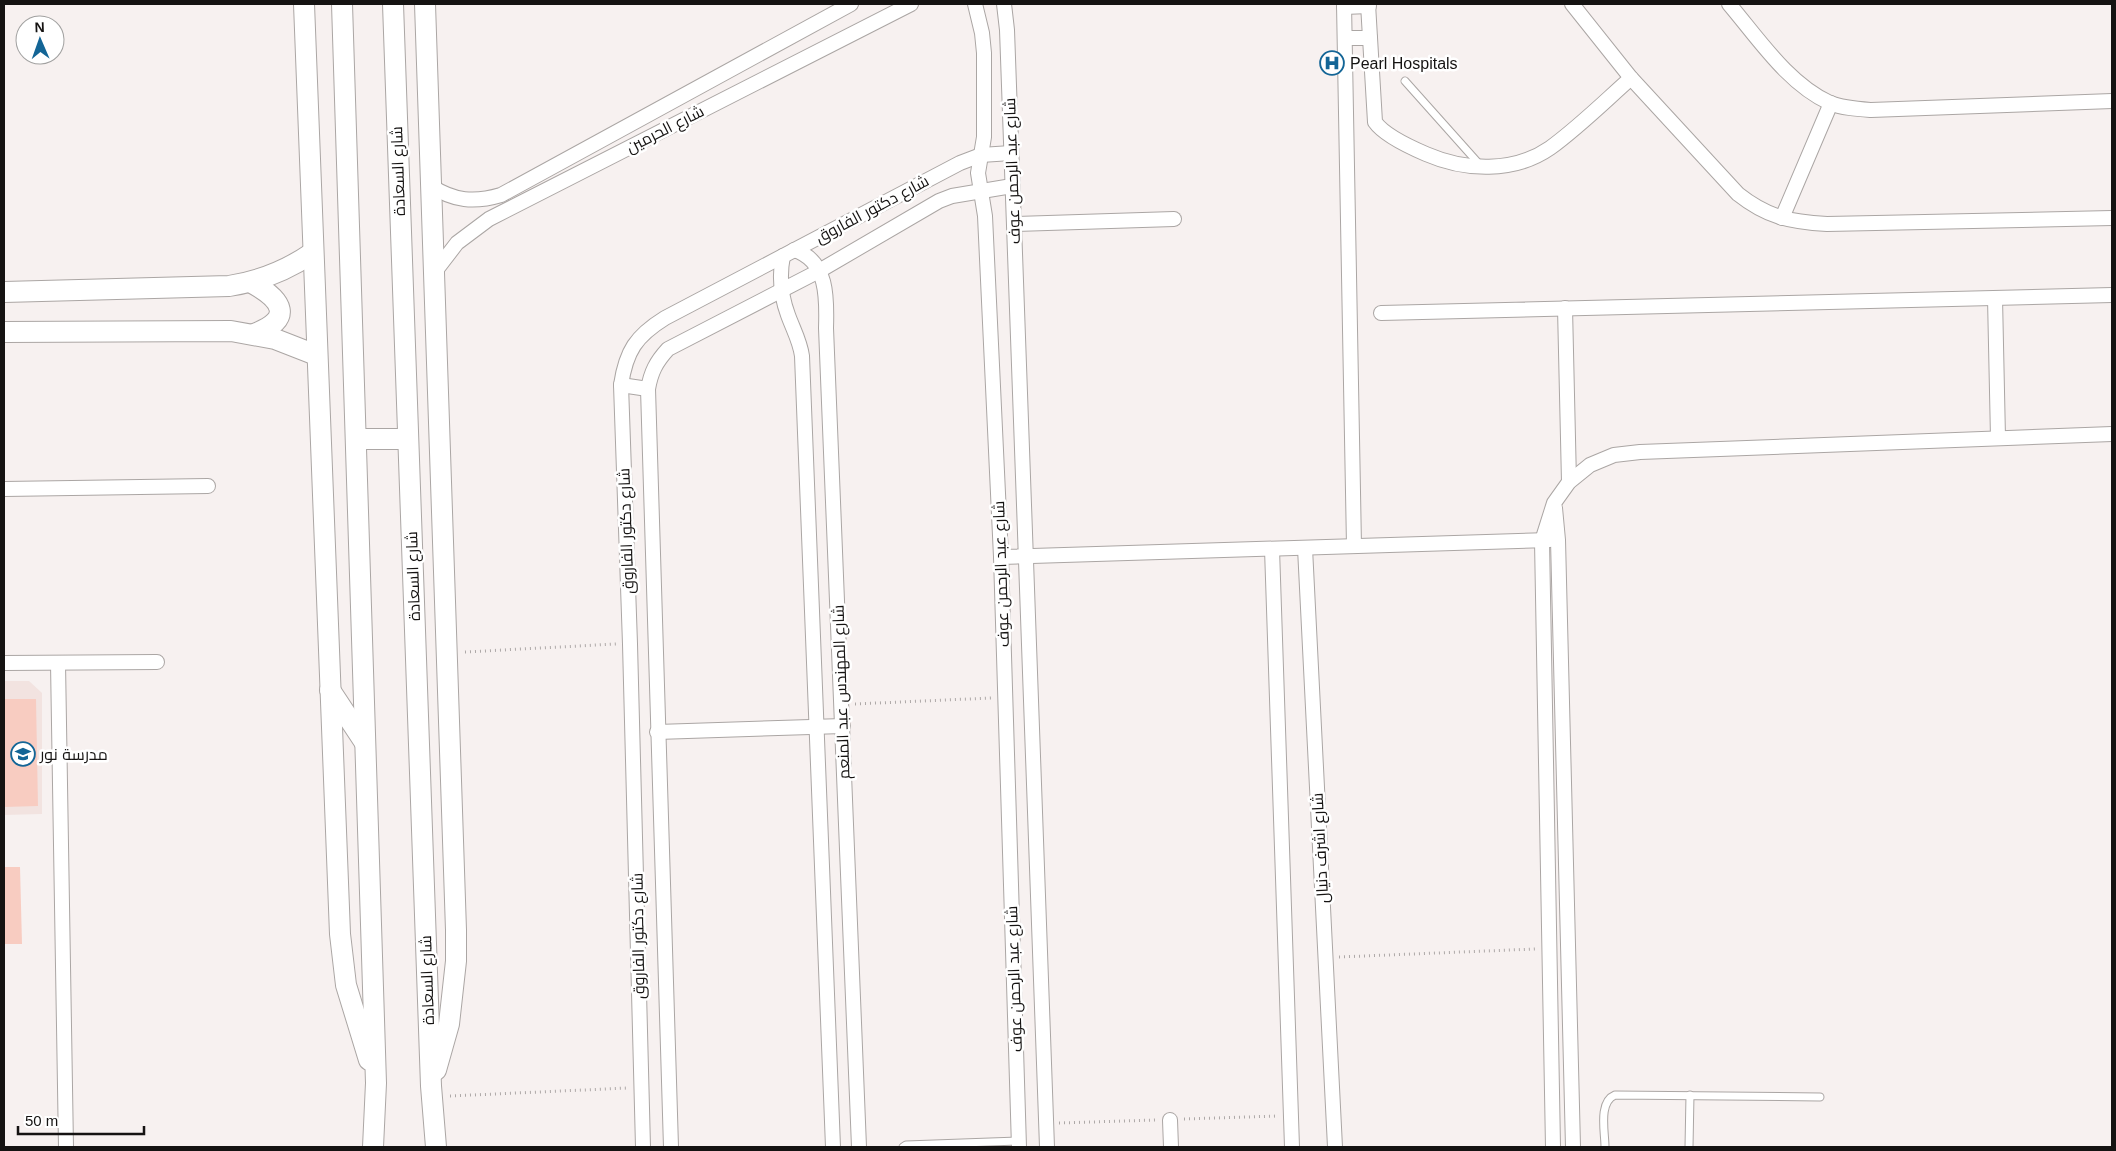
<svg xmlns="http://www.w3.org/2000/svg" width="2116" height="1151" viewBox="0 0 2116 1151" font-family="Arial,Cairo,sans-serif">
  <rect width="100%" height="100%" fill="#f7f1f0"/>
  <polygon fill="#f2e3e0" points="4,681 29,681 42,693 42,814 4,815"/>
  <g fill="#f8ccc1">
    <polygon points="4,699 36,699 38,806 4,807"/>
    <polygon points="4,867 20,867 22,944 4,944"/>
  </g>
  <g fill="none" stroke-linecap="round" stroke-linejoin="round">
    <g stroke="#aba6a4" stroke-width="9">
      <g id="lane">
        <polyline points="1405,81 1480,165"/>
        <polyline points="903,1147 906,1145 1019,1141"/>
        <path d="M1605,1147C1605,1132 1598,1102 1615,1095L1820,1097"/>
        <polyline points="1689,1147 1690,1095"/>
      </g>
    </g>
    <g stroke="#aba6a4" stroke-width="16">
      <g id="street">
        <polyline points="975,4 982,33 984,53 984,137 978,173 985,216 1001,557 1019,1147"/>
        <polyline points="1004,4 1007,30 1047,1147"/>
        <polyline points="1344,4 1354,546"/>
        <path d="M1368,4L1375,122C1384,135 1412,148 1426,154C1465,171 1514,173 1550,148C1579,127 1605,101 1631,78"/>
        <path d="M1572,4L1631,78L1738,194C1767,217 1790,222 1827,224L2112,218"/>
        <path d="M1729,4C1758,38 1788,84 1830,103C1842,108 1857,109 1871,110L2112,101"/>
        <polyline points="1344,7 1369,6"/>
        <polyline points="1345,38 1370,38"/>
        <path d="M431,186C454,201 474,203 501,195L851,4"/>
        <polyline points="1782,218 1831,103"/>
        <polyline points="1014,224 1174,219"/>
        <path d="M794,250C828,260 827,299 826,328L859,1147"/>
        <path d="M783,256C779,276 781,296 788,315C793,329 800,341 802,356L833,1147"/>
        <polyline points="434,273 457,243 489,219 911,4"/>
        <polyline points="1995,298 1998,438"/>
        <polyline points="1565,308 1569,482"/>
        <polyline points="1381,313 2112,295"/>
        <polyline points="621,385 648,389"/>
        <polyline points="4,489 208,486"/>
        <polyline points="1555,508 1558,540 1573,1147"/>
        <polyline points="1305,548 1335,1147"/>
        <polyline points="1272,549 1292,1147"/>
        <polyline points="1001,557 1550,540"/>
        <polyline points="4,663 157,662"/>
        <polyline points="58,663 66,1147"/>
        <polyline points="657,732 843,726"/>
        <polyline points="1170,1120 1171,1147"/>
        <path d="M643,1147L630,644L621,385C626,351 636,336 665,318L960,163L981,155L1011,153"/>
        <path d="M671,1147L648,389C651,372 656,362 668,349L819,271L939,201L952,196L1012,186"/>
        <polyline points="1553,1147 1542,541 1554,503 1569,482 1590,465 1614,455 1640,452 2112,434"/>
      </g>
    </g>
    <g stroke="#aba6a4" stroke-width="22">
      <g id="secondary">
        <polyline points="304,4 340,934 346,985 369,1060"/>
        <polyline points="342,4 376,1083 373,1147"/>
        <polyline points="393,4 431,1086 436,1147"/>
        <polyline points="425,4 456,930 456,961 449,1024 436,1070"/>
        <path d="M252,283C283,300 294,319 254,334"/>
        <path d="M4,292L229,286C261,281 286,271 312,253"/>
        <polyline points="4,332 231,331 275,339 316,355"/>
        <polyline points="356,439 408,439"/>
        <polyline points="330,690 365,743"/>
      </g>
    </g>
    <g stroke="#ada8a7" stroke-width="3" stroke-dasharray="1 4" stroke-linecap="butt">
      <polyline points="465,652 616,644"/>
      <polyline points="855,704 991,698"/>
      <polyline points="1339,957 1535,949"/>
      <polyline points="450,1096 628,1088"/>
      <polyline points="1184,1119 1278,1116"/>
      <polyline points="1059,1123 1156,1120"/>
    </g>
    <use href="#lane" stroke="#fff" stroke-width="7"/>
    <use href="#street" stroke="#fff" stroke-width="14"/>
    <use href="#secondary" stroke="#fff" stroke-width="20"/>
  </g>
  <defs>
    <g id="hospital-ring" transform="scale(1.25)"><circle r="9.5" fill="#fff" stroke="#136596" stroke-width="1.5"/><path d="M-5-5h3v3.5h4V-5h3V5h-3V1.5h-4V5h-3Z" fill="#136596"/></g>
    <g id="school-ring" transform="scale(1.25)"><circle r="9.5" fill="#fff" stroke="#136596" stroke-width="1.5"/><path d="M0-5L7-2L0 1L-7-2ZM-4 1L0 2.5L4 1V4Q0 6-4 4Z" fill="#136596"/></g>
  </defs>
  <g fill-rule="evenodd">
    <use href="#hospital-ring" x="1332" y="63"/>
    <use href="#school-ring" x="23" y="754"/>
  </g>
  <g text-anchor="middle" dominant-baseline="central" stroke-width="5" stroke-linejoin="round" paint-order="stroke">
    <g font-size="16" fill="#151312" stroke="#fff" text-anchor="start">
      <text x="1350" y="63">Pearl Hospitals</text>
      <text x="40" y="754">مدرسة نور</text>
    </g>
    <g font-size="16" fill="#151312" stroke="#fff">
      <text transform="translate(665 129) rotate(-27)">شارع الحرمين</text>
      <text transform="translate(398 171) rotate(-92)">شارع السعادة</text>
      <text transform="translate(1012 171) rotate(-92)">شارع عبد الرحمن عوف</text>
      <text transform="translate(872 209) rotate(-28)">شارع دكتور الفاروق</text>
      <text transform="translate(626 531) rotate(-92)">شارع دكتور الفاروق</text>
      <text transform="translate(1001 574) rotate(-92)">شارع عبد الرحمن عوف</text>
      <text transform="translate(413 576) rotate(-92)">شارع السعادة</text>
      <text transform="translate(841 692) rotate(-92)">شارع المهندس عبد المنعم</text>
      <text transform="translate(1320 848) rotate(-93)">شارع اشرف دنيال</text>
      <text transform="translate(638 936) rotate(-91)">شارع دكتور الفاروق</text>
      <text transform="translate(1014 979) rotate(-92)">شارع عبد الرحمن عوف</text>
      <text transform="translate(427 980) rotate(-92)">شارع السعادة</text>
    </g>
  </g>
  <rect width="2116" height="1151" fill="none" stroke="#151312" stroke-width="10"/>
  <g transform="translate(40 40) rotate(358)"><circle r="24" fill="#ffffff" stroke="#a1a1a0"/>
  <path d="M0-4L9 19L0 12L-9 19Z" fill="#136596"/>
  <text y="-8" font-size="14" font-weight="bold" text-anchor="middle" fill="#151312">N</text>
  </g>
  <path d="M18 1126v8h126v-8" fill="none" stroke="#151312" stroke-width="2.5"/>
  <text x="25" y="1126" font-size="15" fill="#151312" stroke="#ffffff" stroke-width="4" paint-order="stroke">50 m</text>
</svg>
